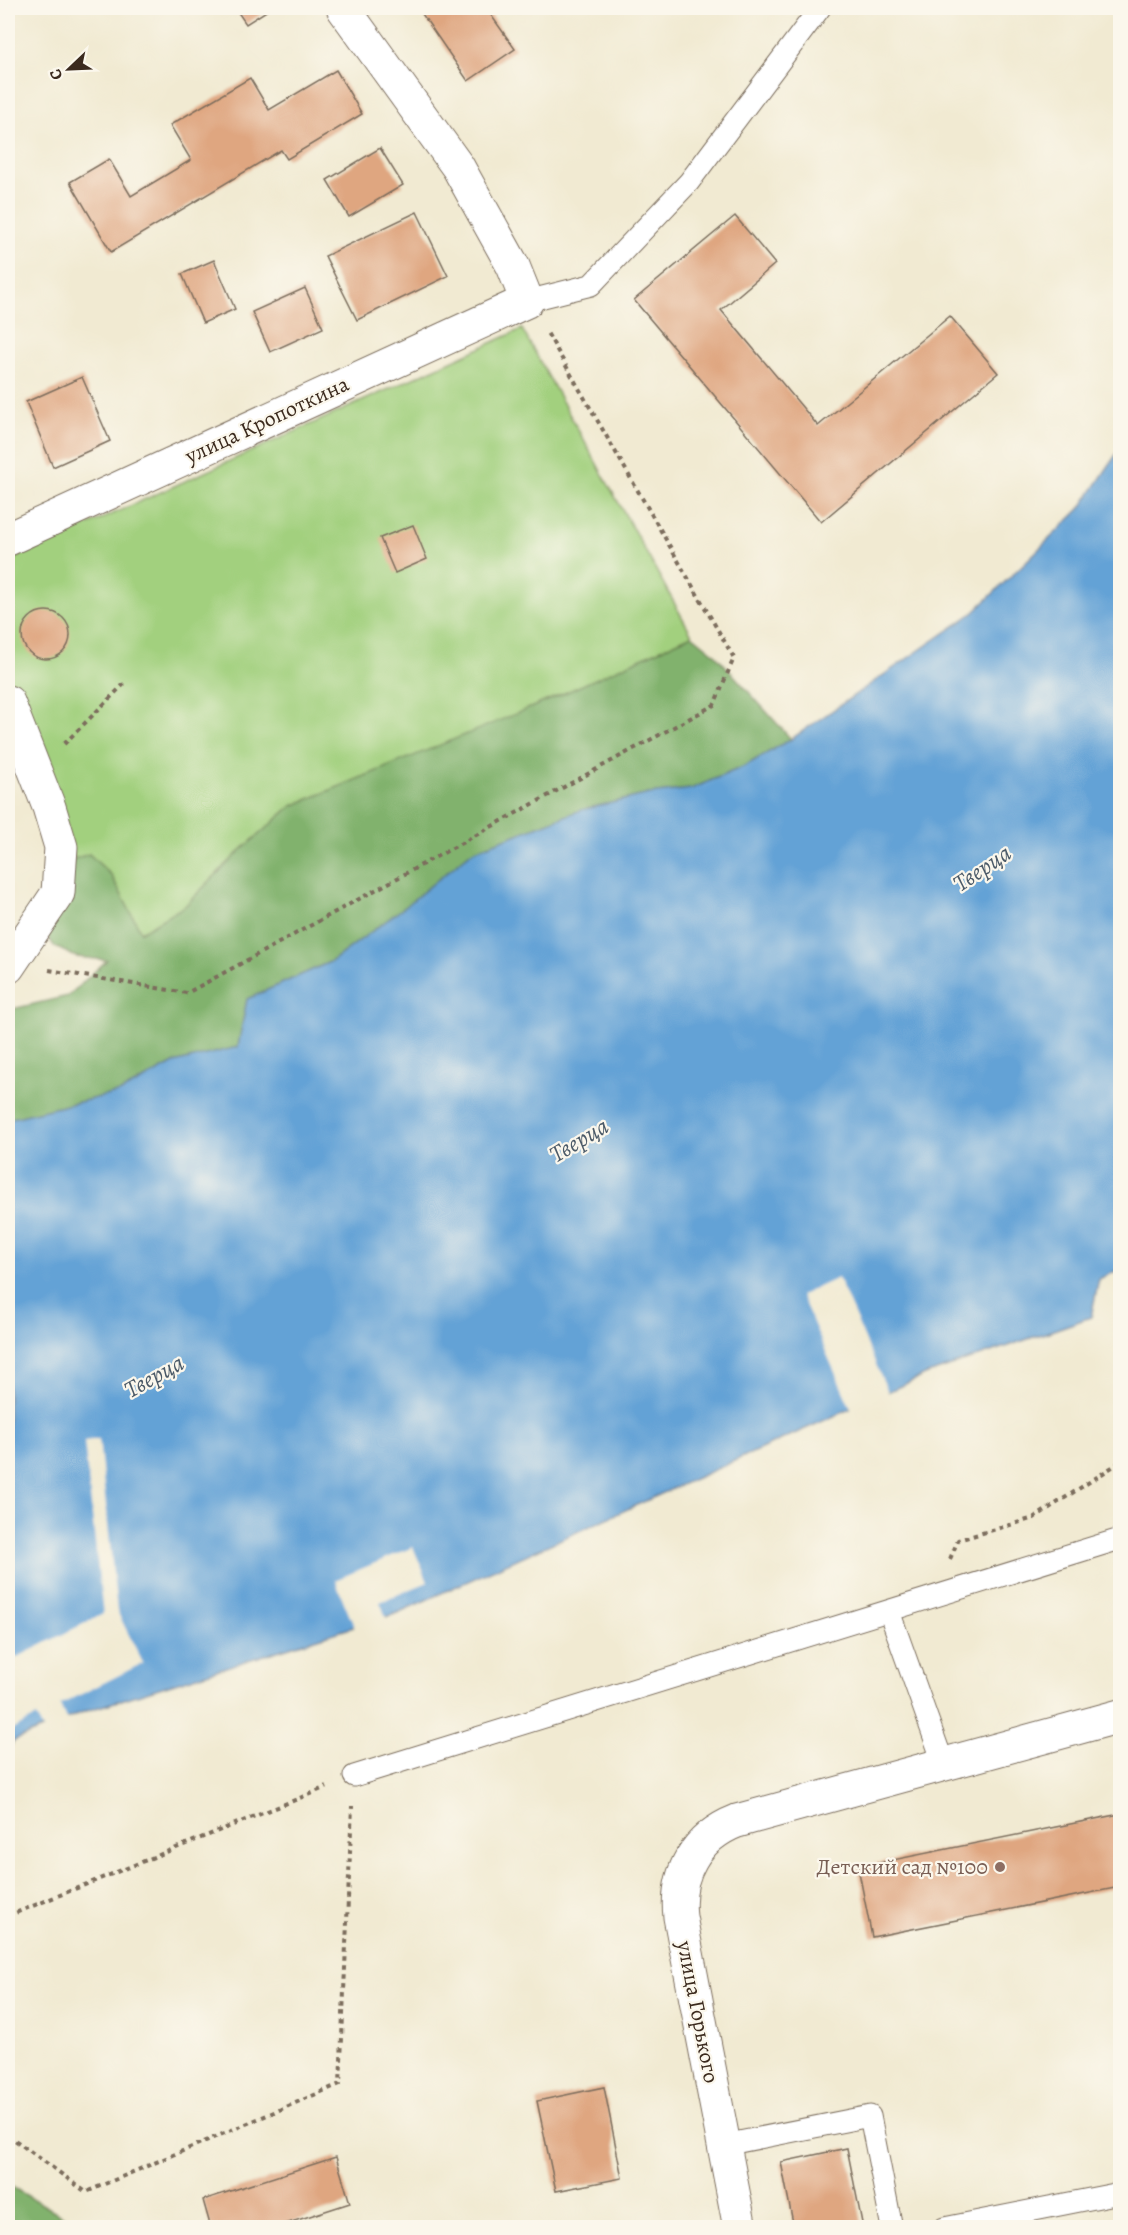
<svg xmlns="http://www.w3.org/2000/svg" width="1128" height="2235" viewBox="0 0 1128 2235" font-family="Alegreya,serif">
  <rect width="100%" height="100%" fill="#fbf7ec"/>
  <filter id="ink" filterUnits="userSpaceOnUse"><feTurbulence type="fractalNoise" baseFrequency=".0167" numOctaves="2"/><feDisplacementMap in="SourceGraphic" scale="12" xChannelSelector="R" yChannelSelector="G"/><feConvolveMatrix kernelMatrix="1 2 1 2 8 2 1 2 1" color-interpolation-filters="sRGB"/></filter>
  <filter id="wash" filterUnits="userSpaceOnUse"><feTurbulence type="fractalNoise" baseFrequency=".008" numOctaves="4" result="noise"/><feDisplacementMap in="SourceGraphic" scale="24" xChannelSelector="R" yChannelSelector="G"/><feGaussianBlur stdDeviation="1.35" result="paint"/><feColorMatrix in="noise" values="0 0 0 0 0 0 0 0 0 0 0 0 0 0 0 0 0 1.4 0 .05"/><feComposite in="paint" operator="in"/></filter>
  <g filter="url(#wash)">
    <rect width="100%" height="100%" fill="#f1ead2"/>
    <polygon fill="#a2d07e" stroke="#6e7d4e" stroke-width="1.5" points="522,329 692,635 616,671 458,739 292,806 239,852 185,906 141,932 111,875 89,854 74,859 56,804 8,682 8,561"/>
    <g fill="#81b26d" stroke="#5e6e46" stroke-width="1.5">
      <polygon points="692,635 714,653 791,739 745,766 691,789 649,794 581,810 473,851 402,909 332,961 247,999 238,1047 174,1063 121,1092 8,1119 8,1010 68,996 107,960 76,957 55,947 43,931 74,859 89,854 111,875 141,932 185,906 239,852 292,806 547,701"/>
      <polygon points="8,2185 83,2227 8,2227"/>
    </g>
    <polygon fill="#64a2d6" stroke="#50667a" stroke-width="1.5" points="1120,449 1120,1269 1099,1279 1091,1317 925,1375 395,1614 83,1712 13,1741 8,1753 8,1119 121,1092 174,1063 238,1047 247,999 332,961 402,909 473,851 581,810 649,794 691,789 745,766 791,739 973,613 1080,509"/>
    <g fill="#f1ead2">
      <polygon points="838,1278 889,1394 852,1411 801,1295"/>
      <polygon points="99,1439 117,1611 143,1663 60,1705 67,1721 44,1731 36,1717 8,1732 8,1662 103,1614 84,1441"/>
      <polygon points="413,1547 428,1582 380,1602 387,1620 355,1629 335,1580"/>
    </g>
    <g id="blocks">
      <g fill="#dfa680">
        <polygon points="235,8 271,8 246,24"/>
        <polygon points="418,8 486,8 515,49 468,81"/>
        <polygon points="336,70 362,114 287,159 281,150 111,252 70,182 109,159 131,196 191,160 170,125 250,78 269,110"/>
        <polygon points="380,148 403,185 349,217 327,180"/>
        <polygon points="417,212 448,276 357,320 325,256"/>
        <polygon points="735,216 775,264 721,310 818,426 950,316 998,373 821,522 634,300"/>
        <polygon points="214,260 235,309 203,323 182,274"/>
        <polygon points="305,288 323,328 270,352 252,312"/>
        <polygon points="82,377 110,441 53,467 26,402"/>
        <polygon points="413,525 427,559 395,573 380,538"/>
        <circle cx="46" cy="635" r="24"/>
        <polygon points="1120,1814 1120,1887 872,1937 858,1867"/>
        <polygon points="604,2087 622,2178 556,2191 537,2101"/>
        <polygon points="847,2148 863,2228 794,2228 781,2162"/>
        <polygon points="336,2157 350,2203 273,2228 211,2228 203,2200"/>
      </g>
    </g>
  </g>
  <g filter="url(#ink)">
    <use href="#blocks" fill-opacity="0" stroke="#7b6d5d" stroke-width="1.5"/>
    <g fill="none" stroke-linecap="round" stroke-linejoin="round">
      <g stroke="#7b6d5d" stroke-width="23">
        <g id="service">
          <polyline points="527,301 591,285 689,182 820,8"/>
          <polyline points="889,1611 944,1765"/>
          <polyline points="354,1776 1120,1539"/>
          <polyline points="724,2145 870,2116 892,2228"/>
          <polyline points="944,2228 1120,2193"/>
        </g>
      </g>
      <g stroke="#7b6d5d" stroke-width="35">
        <g id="minor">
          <polyline points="8,539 527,301 513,266 458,167 343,8"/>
          <polyline points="8,702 49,807 61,847 58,893 8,967"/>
          <path d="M740,2228L680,1917C675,1873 696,1837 737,1821L1120,1716"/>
        </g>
      </g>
      <g stroke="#7b6d5d" stroke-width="4" stroke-dasharray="4.5 4.5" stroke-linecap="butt">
        <polyline points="64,744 125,683"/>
        <polyline points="49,970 187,993 714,705 734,658 546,331"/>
        <polyline points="950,1559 958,1540 1034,1518 1120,1462"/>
        <polyline points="8,1916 327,1787"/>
        <polyline points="8,2135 86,2192 340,2084 352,1806"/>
      </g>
      <use href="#service" stroke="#fff" stroke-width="21"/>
      <use href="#minor" stroke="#fff" stroke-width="33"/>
    </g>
  </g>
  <circle fill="#8d6e63" stroke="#fbf7ec" stroke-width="2" cx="1000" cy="1867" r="6"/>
  <g text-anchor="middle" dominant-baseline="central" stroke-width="4.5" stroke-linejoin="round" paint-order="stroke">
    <g font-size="22" fill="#3b2a1e" stroke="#fbf7ec">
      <text transform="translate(267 420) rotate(-25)">улица Кропоткина</text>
      <text transform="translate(698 2012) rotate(79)">улица Горького</text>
    </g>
    <g font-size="22" fill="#785e54" stroke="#fbf7ec" text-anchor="end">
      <text x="988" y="1867">Детский сад №100</text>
    </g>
    <g font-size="24" font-style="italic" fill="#4b5a68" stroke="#fbf7ec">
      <text transform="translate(982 868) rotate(-34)">Тверца</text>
      <text transform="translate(579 1140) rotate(-31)">Тверца</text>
      <text transform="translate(154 1376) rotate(-29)">Тверца</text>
    </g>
  </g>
  <rect width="1128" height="2235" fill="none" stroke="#fbf7ec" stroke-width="30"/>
  <g transform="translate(69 69) rotate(247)" stroke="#fbf7ec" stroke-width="4.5" paint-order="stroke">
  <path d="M0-4.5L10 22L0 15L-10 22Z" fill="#3b2a1e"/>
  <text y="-9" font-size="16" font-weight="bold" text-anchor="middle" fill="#3b2a1e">С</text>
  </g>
</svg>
